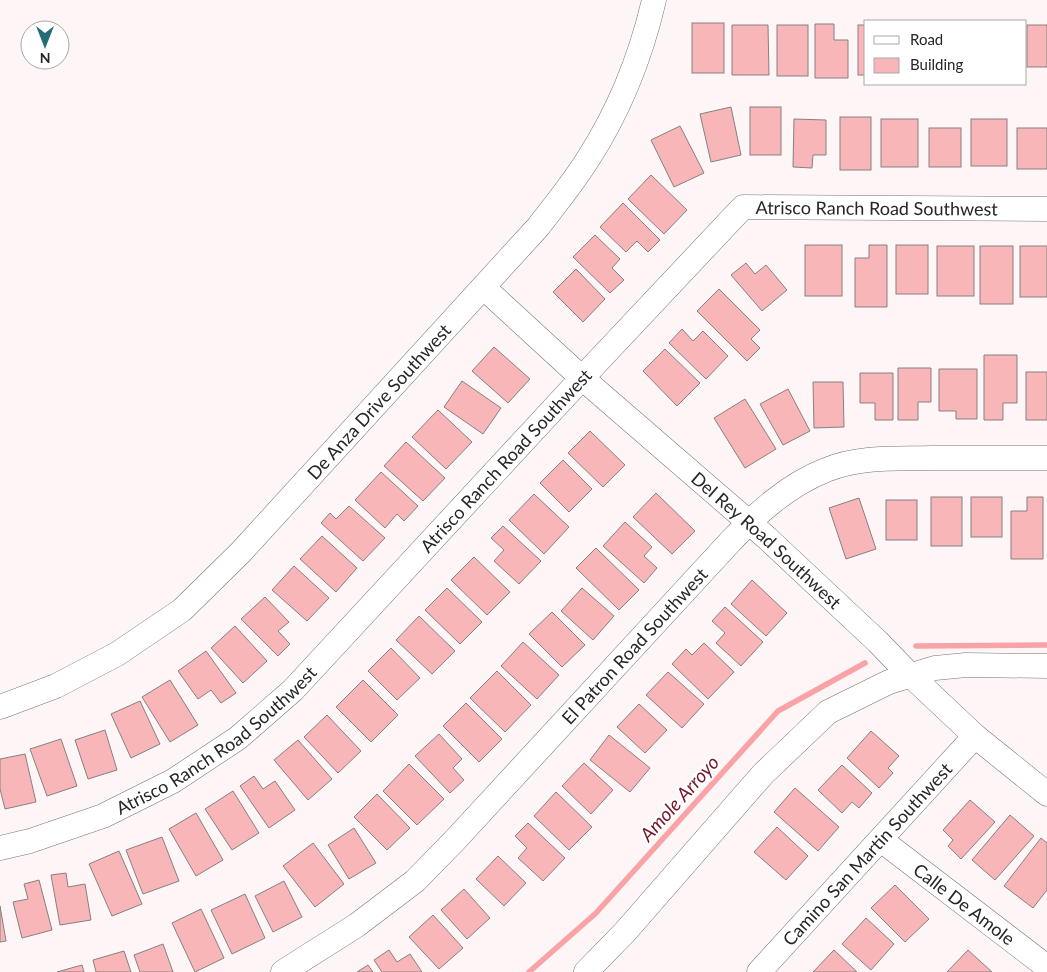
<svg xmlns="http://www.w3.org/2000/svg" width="1047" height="972" viewBox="0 0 1047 972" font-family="Lato,sans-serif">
  <rect width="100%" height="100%" fill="#fef6f6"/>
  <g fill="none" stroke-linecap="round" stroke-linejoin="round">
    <g stroke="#f9a3a7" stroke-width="5.5">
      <polyline points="916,646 1047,645"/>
      <polyline points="529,972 596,913 778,711 865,663"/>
    </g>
  </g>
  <g fill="#f8b6b8" stroke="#878080">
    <rect x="692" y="23" width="32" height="50"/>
    <polygon points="815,24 834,24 834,40 848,40 848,78 815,78"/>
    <polygon points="732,25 768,25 769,75 732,75"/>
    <rect x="777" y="25" width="31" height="51"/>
    <rect x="858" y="25" width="8" height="50"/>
    <rect x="1027" y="25" width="20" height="42"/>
    <polygon points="731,107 741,155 711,162 700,114"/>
    <rect x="750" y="107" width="31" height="48"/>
    <rect x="840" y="117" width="31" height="53"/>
    <polygon points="794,119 826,120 826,155 813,155 812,168 793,167"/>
    <rect x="881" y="119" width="37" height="48"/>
    <rect x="971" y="119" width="36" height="47"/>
    <polygon points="680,126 704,173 674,187 651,140"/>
    <rect x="929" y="128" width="32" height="39"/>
    <rect x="1017" y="128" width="30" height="41"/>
    <polygon points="651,175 687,210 664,234 628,199"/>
    <polygon points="623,203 660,240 648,252 637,241 626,252 600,227"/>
    <polygon points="595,235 620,259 612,268 624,280 610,293 573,257"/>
    <rect x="805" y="245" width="37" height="51"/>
    <polygon points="869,245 887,245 887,307 855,307 855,258 869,258"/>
    <rect x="896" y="245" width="32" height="49"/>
    <rect x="937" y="246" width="37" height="50"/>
    <rect x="980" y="246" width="33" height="58"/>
    <rect x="1020" y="246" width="27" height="51"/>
    <polygon points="746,263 755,274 766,265 787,290 762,311 731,275"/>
    <polygon points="576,269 605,299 583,322 553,292"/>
    <polygon points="719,289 760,330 751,339 760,348 747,361 697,311"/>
    <polygon points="682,329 693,341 703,331 728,356 706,379 669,343"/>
    <polygon points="494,347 530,379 508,403 472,371"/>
    <polygon points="665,349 700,383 677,406 643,371"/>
    <polygon points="984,355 1017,355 1017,403 1003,403 1003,420 984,420"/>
    <polygon points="898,368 931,368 931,402 918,402 918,420 898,420"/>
    <polygon points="939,369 977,369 977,419 956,419 956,411 939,411"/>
    <rect x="1026" y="372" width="21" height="48"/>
    <polygon points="860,373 893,373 893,420 875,420 875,403 860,403"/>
    <polygon points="462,381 501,408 483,434 444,407"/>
    <polygon points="813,382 843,382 844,427 814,428"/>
    <polygon points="788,389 810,431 783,445 760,404"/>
    <polygon points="745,399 776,449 745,468 714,418"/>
    <polygon points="438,410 472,442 446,469 412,437"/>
    <polygon points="590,431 625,465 603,487 568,453"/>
    <polygon points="406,442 445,478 423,501 384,466"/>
    <polygon points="563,460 592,489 569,512 540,483"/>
    <polygon points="381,472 418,506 404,521 397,514 385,528 355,500"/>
    <polygon points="656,493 695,531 672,554 633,517"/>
    <polygon points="534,494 569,527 544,554 509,520"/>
    <rect x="931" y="497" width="31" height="49"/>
    <rect x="971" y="497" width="31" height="40"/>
    <polygon points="1027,497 1043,497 1043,559 1011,559 1011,511 1027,511"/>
    <polygon points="859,498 876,549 846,559 829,508"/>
    <rect x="886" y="500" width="31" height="40"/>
    <polygon points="349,506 385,538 363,561 321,523 330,513 336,519"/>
    <polygon points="625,522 652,547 644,556 657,568 644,583 603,546"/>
    <polygon points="503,526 541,561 519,584 494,561 504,550 491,538"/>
    <polygon points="322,536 357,568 336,592 300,559"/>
    <polygon points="596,548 639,590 619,610 576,568"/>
    <polygon points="474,557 510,592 487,615 451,580"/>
    <polygon points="294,566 329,598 307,621 272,590"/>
    <polygon points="752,580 787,613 766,636 731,604"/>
    <polygon points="447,588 482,622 460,644 425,610"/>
    <polygon points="582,588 614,616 593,640 561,611"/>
    <polygon points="265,597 289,622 278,631 290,644 278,656 241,619"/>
    <polygon points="725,607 763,642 741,666 716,643 725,633 712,621"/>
    <polygon points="552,612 585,645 562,667 529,634"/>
    <polygon points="419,616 455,651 432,674 396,640"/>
    <polygon points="235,626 267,661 243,683 211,648"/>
    <polygon points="523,642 559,675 537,699 501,666"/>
    <polygon points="704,643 734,672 708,699 672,664 686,649 692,655"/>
    <polygon points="391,648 420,678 397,700 368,671"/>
    <polygon points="206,651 236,693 221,703 211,690 198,699 178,671"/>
    <polygon points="497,671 531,705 505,732 470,698"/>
    <polygon points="668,672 704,704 682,728 646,695"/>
    <polygon points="170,680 198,725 170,742 142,697"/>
    <polygon points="363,680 398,715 371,742 336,707"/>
    <polygon points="140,701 160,744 131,758 111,714"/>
    <polygon points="466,703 502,739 479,762 443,726"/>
    <polygon points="639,704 667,730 645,753 617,727"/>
    <polygon points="327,715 361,751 338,773 304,737"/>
    <polygon points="105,730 117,770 88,779 75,740"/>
    <polygon points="871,731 899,756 888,768 893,773 879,788 847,758"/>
    <polygon points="439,734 462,759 453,768 464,780 450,793 415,756"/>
    <polygon points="609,735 650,768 630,792 590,760"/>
    <polygon points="61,739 77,786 47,796 30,749"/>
    <polygon points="298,740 332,779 308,800 274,760"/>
    <polygon points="25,754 36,802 5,809 0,789 0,759"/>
    <polygon points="584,763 613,790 591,814 562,786"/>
    <polygon points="409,764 444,799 417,825 383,791"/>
    <polygon points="842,765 872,793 859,808 852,802 842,813 818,790"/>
    <polygon points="254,776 263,789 275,781 295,810 269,828 240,786"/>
    <polygon points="795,788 839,827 818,851 774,812"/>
    <polygon points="233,791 259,833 232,850 205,809"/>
    <polygon points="556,792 592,827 569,850 534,816"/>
    <polygon points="377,794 410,828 387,850 354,817"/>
    <polygon points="970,800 995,822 961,859 948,846 953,840 943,830"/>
    <polygon points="196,813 223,860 196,876 169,829"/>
    <polygon points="1010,815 1034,836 995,880 972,860"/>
    <polygon points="528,823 565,858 543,881 518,858 527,848 515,836"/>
    <polygon points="777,827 808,856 786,880 754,852"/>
    <polygon points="354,828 376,863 349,879 328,845"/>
    <polygon points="162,837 179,881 143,894 126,850"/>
    <polygon points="1041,838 1047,843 1047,890 1033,908 1004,886"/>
    <polygon points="313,843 344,884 315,907 283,866"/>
    <polygon points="119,851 142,904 112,916 89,864"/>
    <polygon points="498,856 526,883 504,906 476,879"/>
    <polygon points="66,873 68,887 85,884 91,920 60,925 51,875"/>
    <polygon points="39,880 52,930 22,938 13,902 28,899 24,884"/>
    <polygon points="284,881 302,917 273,932 255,896"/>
    <polygon points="895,885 929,919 905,942 871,908"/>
    <polygon points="464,889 490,918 467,939 441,910"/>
    <polygon points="245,894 265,938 232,954 211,910"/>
    <polygon points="0,906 6,941 0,942"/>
    <polygon points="201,909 224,958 195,972 172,923"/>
    <polygon points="433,915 463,948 439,969 409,937"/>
    <polygon points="866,918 894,944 871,970 842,944"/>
    <polygon points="163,944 173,972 140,972 134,955"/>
    <polygon points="389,950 397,962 410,954 422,972 382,972 374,960"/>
    <polygon points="834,950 857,972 813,972"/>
    <polygon points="968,950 992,972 947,972"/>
    <polygon points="124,951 131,972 96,972 93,960"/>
    <polygon points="82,965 84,972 57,972"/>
    <polygon points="368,965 373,972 357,972"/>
  </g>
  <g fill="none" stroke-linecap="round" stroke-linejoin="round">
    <g stroke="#797272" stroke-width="25">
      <g id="minor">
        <path id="s1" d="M483,287L582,378L767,538L878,642L906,671L975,736L1047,794"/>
        <path id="s2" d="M0,707L56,686L117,654L182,610L241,552L538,227C555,205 573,183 588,159C619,111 641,56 654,0"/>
        <path id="s3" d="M881,840L1047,967"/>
        <path id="s4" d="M0,848L30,841L103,816L173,781L238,738L293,690L582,378L743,207L1047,209"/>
        <path id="s5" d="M283,972L357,925L415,881L456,839L729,543C757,513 788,485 826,470C859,456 897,459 932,458C971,458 1009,458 1047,458"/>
        <polyline points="586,972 625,932 763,774 828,712 889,682 935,668 966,665 1047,666"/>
        <path id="s6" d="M759,972L975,736"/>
      </g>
    </g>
    <use href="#minor" stroke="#fff" stroke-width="24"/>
  </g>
  <g text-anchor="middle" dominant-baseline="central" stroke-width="4.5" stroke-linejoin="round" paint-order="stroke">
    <g font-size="18" fill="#282525" stroke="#fff">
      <text stroke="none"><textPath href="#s4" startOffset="1131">Atrisco Ranch Road Southwest</textPath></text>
      <text stroke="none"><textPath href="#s2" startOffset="494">De Anza Drive Southwest</textPath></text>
      <text stroke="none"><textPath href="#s4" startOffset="650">Atrisco Ranch Road Southwest</textPath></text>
      <text stroke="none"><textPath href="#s1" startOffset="380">Del Rey Road Southwest</textPath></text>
      <text stroke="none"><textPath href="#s5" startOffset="482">El Patron Road Southwest</textPath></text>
      <text stroke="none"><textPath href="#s4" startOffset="245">Atrisco Ranch Road Southwest</textPath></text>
      <text stroke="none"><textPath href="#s6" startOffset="160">Camino San Martin Southwest</textPath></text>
      <text stroke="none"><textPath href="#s3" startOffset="105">Calle De Amole</textPath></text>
    </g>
    <g font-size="19" font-style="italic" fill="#741527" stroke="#fff">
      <text transform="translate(679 798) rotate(-48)">Amole Arroyo</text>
    </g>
  </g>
  <rect x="864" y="20" width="162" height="65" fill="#ffffff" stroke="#a9a8a8"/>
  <rect x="874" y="36" width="25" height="8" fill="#ffffff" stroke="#a9a8a8"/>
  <text x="910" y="45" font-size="15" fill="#282525">Road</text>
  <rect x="874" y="58" width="25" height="15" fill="#f8b6b8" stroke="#a9a8a8"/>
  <text x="910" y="70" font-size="15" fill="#282525">Building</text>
  <g transform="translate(45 45) rotate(180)"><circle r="24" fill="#ffffff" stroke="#a9a8a8"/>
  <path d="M0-4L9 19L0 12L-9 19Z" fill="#246d77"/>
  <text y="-8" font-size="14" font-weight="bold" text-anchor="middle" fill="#282525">N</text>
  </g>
</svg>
